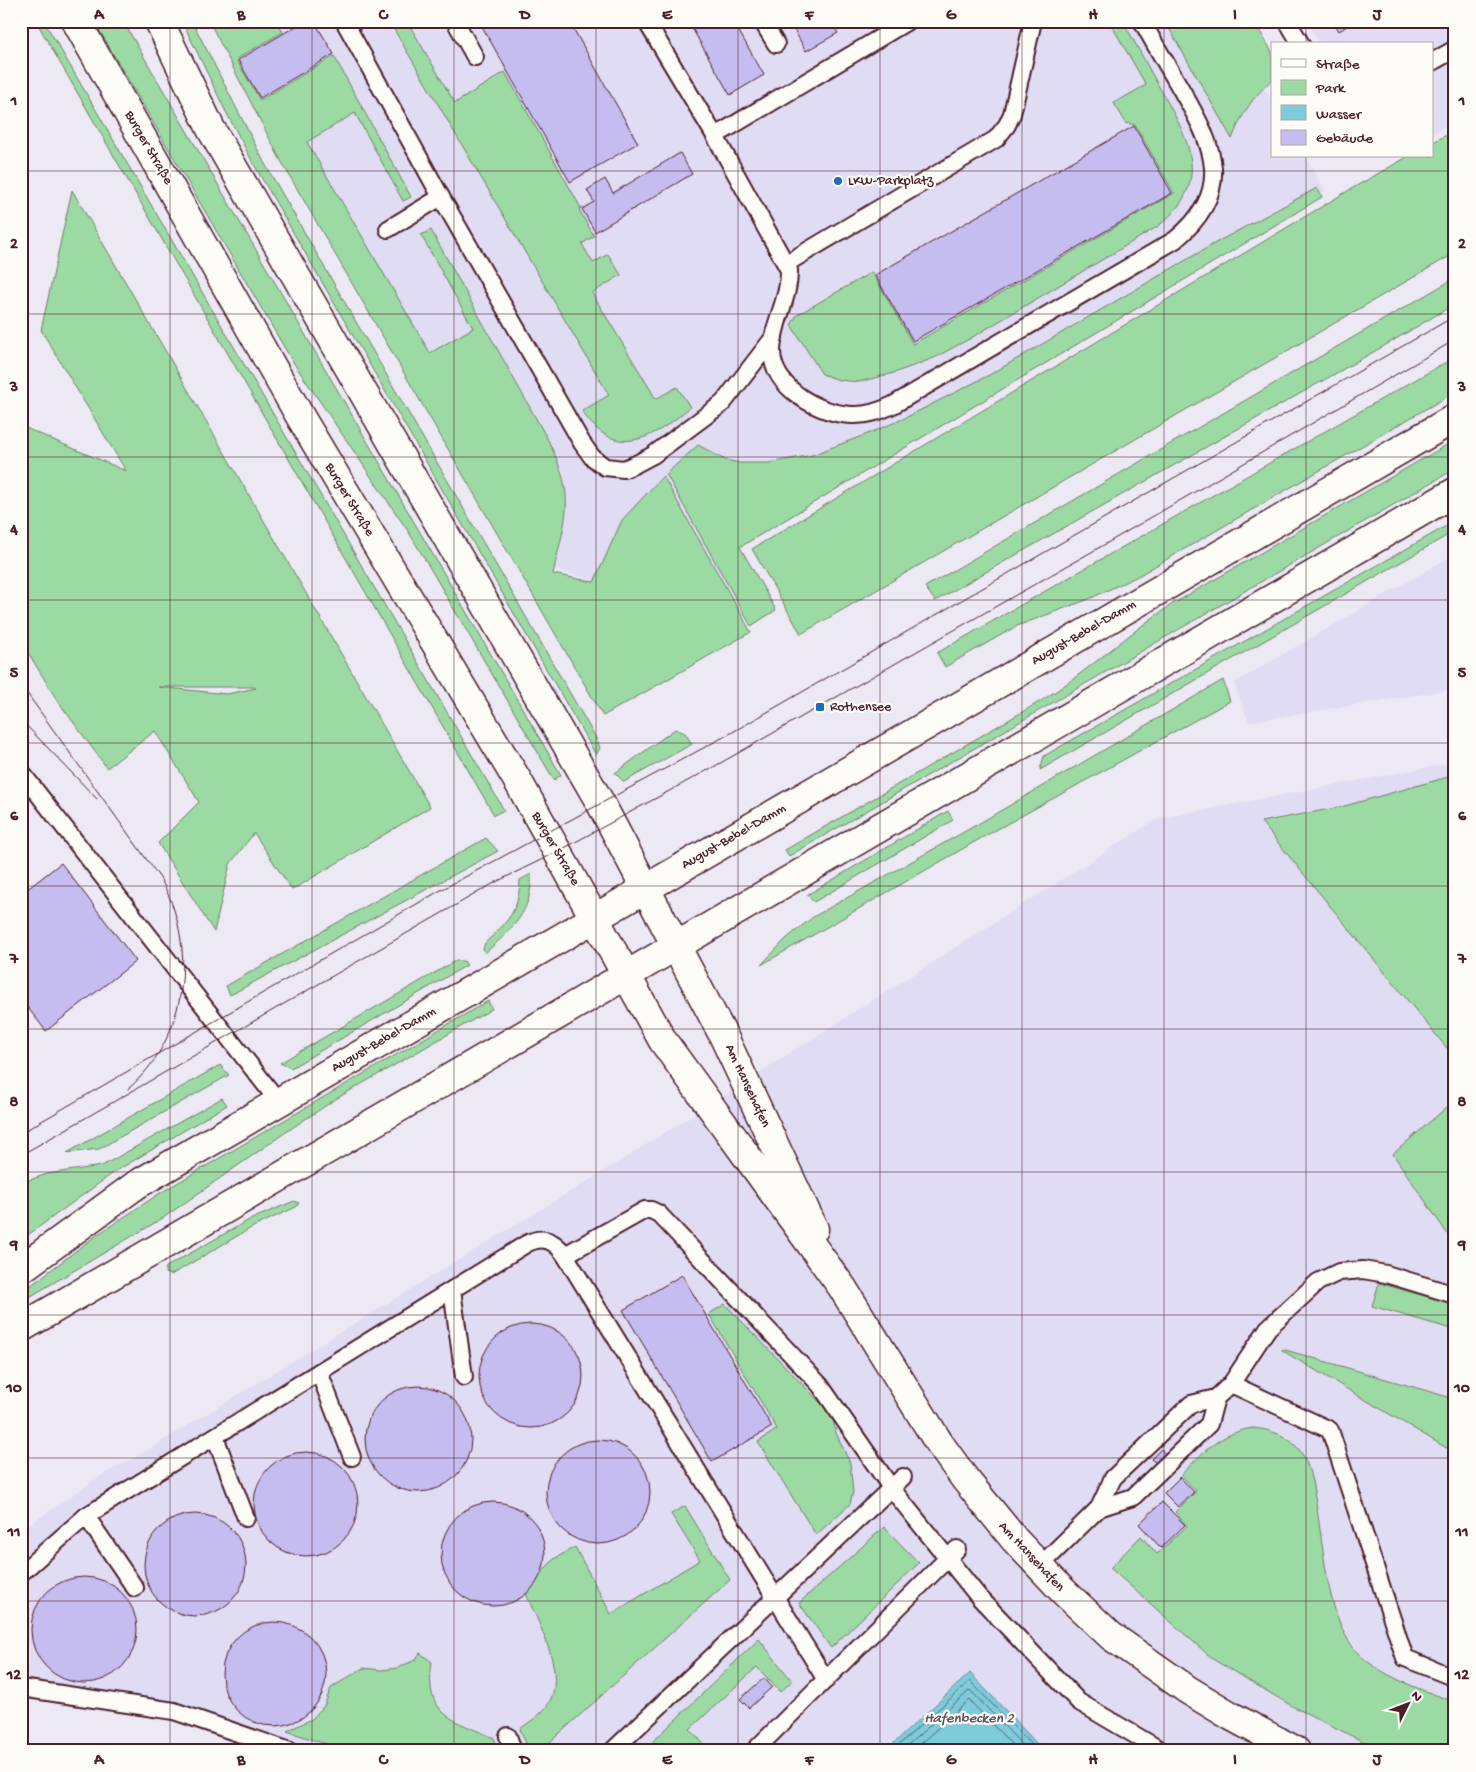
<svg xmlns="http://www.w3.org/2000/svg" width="1476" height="1772" viewBox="0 0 1476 1772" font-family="'Gochi Hand',sans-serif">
  <rect width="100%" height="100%" fill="#ece9f5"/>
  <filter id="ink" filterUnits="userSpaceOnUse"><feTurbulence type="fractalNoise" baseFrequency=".02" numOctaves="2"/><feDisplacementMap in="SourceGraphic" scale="10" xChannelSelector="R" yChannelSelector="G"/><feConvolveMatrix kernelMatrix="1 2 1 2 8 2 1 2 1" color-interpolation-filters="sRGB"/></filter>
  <g filter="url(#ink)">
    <g fill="#e0dcf3">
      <polygon points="235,21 1225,21 1272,101 1272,156 1305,156 1325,191 736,547 771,608 745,620 548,568"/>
      <polygon points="1307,21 1455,21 1455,120 1432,134 1432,44 1320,44"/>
      <polygon points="1455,554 1455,689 1249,722 1234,683"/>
      <polygon points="1455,762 1455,1751 1044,1751 970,1673 883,1751 277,1751 67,1684 21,1688 21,1530 105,1473 139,1455 622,1160 1157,819"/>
    </g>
    <g fill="#9bdaa3" stroke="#727c67" fill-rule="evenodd">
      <polygon points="36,21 44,21 504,810 494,815"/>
      <polygon points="94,21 123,21 561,775 554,780 410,534 291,359"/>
      <polygon points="182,21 192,21 265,164 597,740 600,748 596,755 257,170 226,112"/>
      <path d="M209,21H277L283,32L236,59L260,100L334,56L411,197L403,201L355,113L307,142L430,353L473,328L421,235L431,230L548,440C577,499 566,514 553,574L594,582L622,520L663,476L751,632L603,716L281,161Z"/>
      <path d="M389,21H407L455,103L505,72L581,208L579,210L594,236L582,244L593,263L608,254L621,275L592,293L656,399L677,387L690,407C654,439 614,461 582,411L609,395Z"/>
      <path d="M1109,21H1123C1136,45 1149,68 1162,92C1190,142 1213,184 1157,227L971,338L934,358L894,373L859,382L839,380L822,374L791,325L797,315L872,272L913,344L1174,193L1135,125L1126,123L1114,103L1146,85Z"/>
      <path d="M1165,21H1254L1272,52V80C1253,96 1241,115 1232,139Z"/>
      <polygon points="1455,130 1455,253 801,634 752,549 1351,189 1409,156 1432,156 1432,143"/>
      <polygon points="1317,188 1322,197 740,547 776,610 751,626 666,474 698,445 725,460 740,463 769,463 812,455 870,433 905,418 991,374 1217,242"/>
      <path d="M72,190L430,807L292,890L254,833L230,864L214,932L158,843L199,802L155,731L107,768L57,700L21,641V426L126,471L41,330ZM158,687H255L256,688L227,694Z"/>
      <polygon points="1455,278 1455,304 1384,346 935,601 925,587"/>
      <polygon points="1455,357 1455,392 1138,576 1089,599 1017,626 945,667 937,653"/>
      <path d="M1455,440V469L789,856L785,850L1041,701C1087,672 1126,635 1171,605Z"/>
      <polygon points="1455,521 1455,531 1040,770 1044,756"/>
      <polygon points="1223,680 1230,701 985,836 761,965 786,939 813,917 978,824"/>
      <polygon points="675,729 685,733 692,744 624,782 615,773"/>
      <polygon points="1455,775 1455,1058 1261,822 1341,807"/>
      <polygon points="948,811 953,820 814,902 807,895"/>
      <polygon points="486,838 498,851 230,995 226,986"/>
      <path d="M531,874C533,912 511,930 485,953L483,949L485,943C507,922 519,912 520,880Z"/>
      <polygon points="455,961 464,961 467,965 291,1068 280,1063"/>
      <polygon points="488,1001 492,1009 339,1097 289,1130 163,1218 21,1302 21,1293 94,1237 160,1193"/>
      <polygon points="220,1065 229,1075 99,1149 67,1153"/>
      <polygon points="222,1098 227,1105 116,1171 21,1240 21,1183 47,1174 102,1166"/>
      <polygon points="1455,1100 1455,1245 1393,1154"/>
      <polygon points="294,1201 299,1203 296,1207 251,1228 171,1275 165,1273 166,1267 247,1221"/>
      <polygon points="1379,1283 1455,1305 1455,1330 1372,1306"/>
      <polygon points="725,1304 832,1415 836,1433 850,1463 853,1492 850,1504 816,1535 758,1442 777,1429 709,1314"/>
      <polygon points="1282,1349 1455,1399 1455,1453 1283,1351"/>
      <path d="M1253,1428C1276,1430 1296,1439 1306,1461C1327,1517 1317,1626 1368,1662C1394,1681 1425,1691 1455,1702V1751H1382L1292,1706L1214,1660L1110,1568L1141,1536L1157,1554L1187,1526L1175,1512L1196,1491L1181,1475C1203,1452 1220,1433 1253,1428Z"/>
      <path d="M685,1506L730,1580L540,1751C526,1751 525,1740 520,1729C529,1722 541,1715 547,1706C569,1675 537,1622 525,1591L554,1559L575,1547L611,1614L700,1560L671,1514Z"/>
      <polygon points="884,1527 919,1563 831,1648 799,1603"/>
      <polygon points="759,1639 792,1681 780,1692 757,1667 690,1729 710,1751 643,1751"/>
      <path d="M420,1653L432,1662C423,1717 455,1720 494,1738L499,1751H347L287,1731L312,1719L324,1706L331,1688L363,1668L381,1670L397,1668L415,1660Z"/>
    </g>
    <polygon fill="#7dcbdb" stroke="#698695" points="970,1673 1044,1751 885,1751"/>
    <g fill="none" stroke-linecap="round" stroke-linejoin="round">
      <g stroke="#5e6471" stroke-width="1">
        <polyline points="892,1751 970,1681 1037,1751"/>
        <polyline points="901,1751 970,1690 1028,1751"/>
        <polyline points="912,1751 969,1700 1018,1751"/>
      </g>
    </g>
    <g fill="#c5bdef" stroke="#4a1f2b">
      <polygon points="305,21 314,21 334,54 260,98 238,60"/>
      <polygon points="479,21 569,21 638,143 570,182"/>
      <polygon points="688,21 733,21 764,75 730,95"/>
      <polygon points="789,21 831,21 838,33 806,51"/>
      <polygon points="1333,21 1355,21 1339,31"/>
      <polygon points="1134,126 1172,193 913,341 875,275"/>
      <polygon points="680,153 692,174 595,232 582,209 594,202 587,190 605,179 613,193"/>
      <polygon points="61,863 136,961 46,1031 21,999 21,894"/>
      <polygon points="682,1275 772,1427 712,1462 623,1310"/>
      <circle cx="531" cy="1376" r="52"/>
      <circle cx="418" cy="1439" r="53"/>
      <circle cx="598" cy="1492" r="52"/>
      <polygon points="1161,1449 1165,1454 1156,1463 1151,1459"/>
      <circle cx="306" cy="1504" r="52"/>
      <polygon points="1180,1477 1194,1492 1178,1507 1164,1493"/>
      <circle cx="493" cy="1554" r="52"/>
      <polygon points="1162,1502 1185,1525 1161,1548 1139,1524"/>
      <circle cx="195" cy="1565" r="51"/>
      <circle cx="84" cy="1630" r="53"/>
      <circle cx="274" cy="1674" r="52"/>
      <polygon points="764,1678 772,1687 749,1708 740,1699"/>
    </g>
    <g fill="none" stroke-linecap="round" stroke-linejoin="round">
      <g stroke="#4a1f2b" stroke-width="20">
        <g id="lane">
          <polyline points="344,21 441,197 582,443 592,457 605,467 624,469 636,464 653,455 723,403 774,337"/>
          <polyline points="455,21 475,57"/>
          <polyline points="646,21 715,136"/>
          <polyline points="762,21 776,44"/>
          <path d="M908,21L715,136L789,270C790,298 772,324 772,352C773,389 820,414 852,415C867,416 880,411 893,405L1175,240C1234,191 1215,148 1182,91C1169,68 1155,45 1142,21"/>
          <polyline points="1287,21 1301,44"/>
          <polyline points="1432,62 1455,49"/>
          <polyline points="388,229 441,197"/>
          <polyline points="787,263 996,139 1007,125 1012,114 1033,21"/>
          <polyline points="21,772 278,1101"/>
          <polyline points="565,1255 645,1210 651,1210 659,1214 820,1385 892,1489 978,1596 1079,1702 1162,1751"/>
          <polyline points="452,1290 464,1377"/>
          <polyline points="319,1372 352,1457"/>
          <polyline points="1231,1384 1330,1430 1405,1658 1455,1678"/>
          <polyline points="215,1437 246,1518"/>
          <polyline points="1099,1508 1133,1497 1209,1424 1216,1398"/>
          <polyline points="86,1516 135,1588"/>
          <polyline points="1039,1567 1099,1508 1113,1478 1191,1404 1216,1398 1231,1384 1268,1328 1318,1282 1339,1272 1363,1270 1386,1274 1455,1295"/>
          <path d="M21,1573L86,1516L526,1244C543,1235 554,1240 565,1255L826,1680"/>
          <polyline points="21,1688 174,1711 290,1751"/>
          <polyline points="508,1736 513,1751"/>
          <polyline points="612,1751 903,1477"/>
          <polyline points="754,1751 957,1549"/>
        </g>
      </g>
      <g stroke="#4a1f2b" stroke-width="31">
        <g id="street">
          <polyline points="76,21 301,418 519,783 663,1041 842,1287 939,1443 965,1479 1015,1540 1063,1591 1111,1636 1188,1690 1231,1716 1296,1751"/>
          <polyline points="159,21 211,129 601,804 722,1033 814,1229"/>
        </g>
      </g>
      <g stroke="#4a1f2b" stroke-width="31">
        <g id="secondary">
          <polyline points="21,1269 136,1185 1455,418"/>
          <polyline points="21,1328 1455,492"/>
        </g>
      </g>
      <use href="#lane" stroke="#fdfcf7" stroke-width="16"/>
      <use href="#street" stroke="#fdfcf7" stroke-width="28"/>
      <use href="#secondary" stroke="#fdfcf7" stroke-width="28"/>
      <g stroke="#4a1f2b" stroke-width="1">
        <path d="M21,685L160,878C198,945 189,1037 128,1089"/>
        <polyline points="21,720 97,799"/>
        <polyline points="21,1133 441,890 731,733 1455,316"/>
        <polyline points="21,1155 496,882 557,852 717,765 1102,546 1455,340"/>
      </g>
    </g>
  </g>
  <path fill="none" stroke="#4a1f2b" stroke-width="1" stroke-opacity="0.55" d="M170,21V1751M312,21V1751M454,21V1751M596,21V1751M738,21V1751M880,21V1751M1022,21V1751M1164,21V1751M1306,21V44M1306,156V1751M21,171H1455M21,314H1455M21,457H1455M21,600H1455M21,743H1455M21,886H1455M21,1029H1455M21,1172H1455M21,1315H1455M21,1458H1455M21,1601H1455"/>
  <g fill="#1f6fb2" stroke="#fdfcf7" stroke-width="2">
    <circle cx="838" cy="181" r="5"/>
    <rect x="815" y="702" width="10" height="10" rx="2.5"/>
  </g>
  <g text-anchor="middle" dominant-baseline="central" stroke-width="4.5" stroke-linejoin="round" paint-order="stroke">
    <g font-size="14" fill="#4a1f2b" stroke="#fdfcf7">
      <text transform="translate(148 148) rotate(60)">Burger Straße</text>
      <text transform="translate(349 500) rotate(59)">Burger Straße</text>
      <text transform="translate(1084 633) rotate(-30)">August-Bebel-Damm</text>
      <text transform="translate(734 837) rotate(-30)">August-Bebel-Damm</text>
      <text transform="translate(555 849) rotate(60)">Burger Straße</text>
      <text transform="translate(384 1040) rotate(-30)">August-Bebel-Damm</text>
      <text transform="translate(747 1086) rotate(65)">Am Hansehafen</text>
      <text transform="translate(1031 1557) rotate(47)">Am Hansehafen</text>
    </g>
    <g font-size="14" fill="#4a1f2b" stroke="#fdfcf7" text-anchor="start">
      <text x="848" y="181">LKW-Parkplatz</text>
      <text x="830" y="707">Rothensee</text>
    </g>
    <g font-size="15" font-style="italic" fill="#595360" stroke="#fdfcf7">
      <text x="969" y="1719">Hafenbecken 2</text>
    </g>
  </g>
  <rect width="1476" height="1772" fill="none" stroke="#fdfcf7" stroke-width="55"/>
  <rect x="1271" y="42" width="162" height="115" fill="#fdfcf7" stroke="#b5a4a5"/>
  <rect x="1281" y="59" width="25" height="8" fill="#fdfcf7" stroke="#b5a4a5"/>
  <text x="1316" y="68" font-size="15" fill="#4a1f2b">Straße</text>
  <rect x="1281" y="80" width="25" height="15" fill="#9bdaa3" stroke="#b5a4a5"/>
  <text x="1316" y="92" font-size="15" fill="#4a1f2b">Park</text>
  <rect x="1281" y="105" width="25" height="15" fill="#7dcbdb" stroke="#b5a4a5"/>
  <text x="1316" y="118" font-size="15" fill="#4a1f2b">Wasser</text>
  <rect x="1281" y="130" width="25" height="15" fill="#c5bdef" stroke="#b5a4a5"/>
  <text x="1316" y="142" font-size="15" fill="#4a1f2b">Gebäude</text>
  <g transform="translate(1408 1704) rotate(48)" stroke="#fdfcf7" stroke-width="4" paint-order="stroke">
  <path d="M0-4L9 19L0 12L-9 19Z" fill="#4a1f2b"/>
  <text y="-8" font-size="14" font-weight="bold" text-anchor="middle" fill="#4a1f2b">N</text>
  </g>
  <rect x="28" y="28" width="1420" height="1716" fill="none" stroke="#4a1f2b" stroke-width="2"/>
  <g font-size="16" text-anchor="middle" font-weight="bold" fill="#4a1f2b">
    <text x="99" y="19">A</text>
    <text x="241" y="19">B</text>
    <text x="383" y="19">C</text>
    <text x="525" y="19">D</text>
    <text x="667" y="19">E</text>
    <text x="809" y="19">F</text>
    <text x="951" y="19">G</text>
    <text x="1093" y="19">H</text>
    <text x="1235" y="19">I</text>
    <text x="1377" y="19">J</text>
    <text x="14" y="105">1</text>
    <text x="1462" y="105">1</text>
    <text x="14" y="248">2</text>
    <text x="1462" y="248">2</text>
    <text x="14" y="391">3</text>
    <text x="1462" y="391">3</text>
    <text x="14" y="534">4</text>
    <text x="1462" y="534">4</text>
    <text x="14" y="677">5</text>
    <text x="1462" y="677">5</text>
    <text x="14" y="820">6</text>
    <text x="1462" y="820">6</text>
    <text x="14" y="963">7</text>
    <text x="1462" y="963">7</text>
    <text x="14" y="1106">8</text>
    <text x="1462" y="1106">8</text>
    <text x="14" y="1249">9</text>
    <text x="1462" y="1249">9</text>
    <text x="14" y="1392">10</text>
    <text x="1462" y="1392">10</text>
    <text x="14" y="1536">11</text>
    <text x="1462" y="1536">11</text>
    <text x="14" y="1679">12</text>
    <text x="1462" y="1679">12</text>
    <text x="99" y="1764">A</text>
    <text x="241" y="1764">B</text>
    <text x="383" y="1764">C</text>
    <text x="525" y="1764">D</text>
    <text x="667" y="1764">E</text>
    <text x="809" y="1764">F</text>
    <text x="951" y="1764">G</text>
    <text x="1093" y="1764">H</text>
    <text x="1235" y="1764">I</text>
    <text x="1377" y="1764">J</text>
  </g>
</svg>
